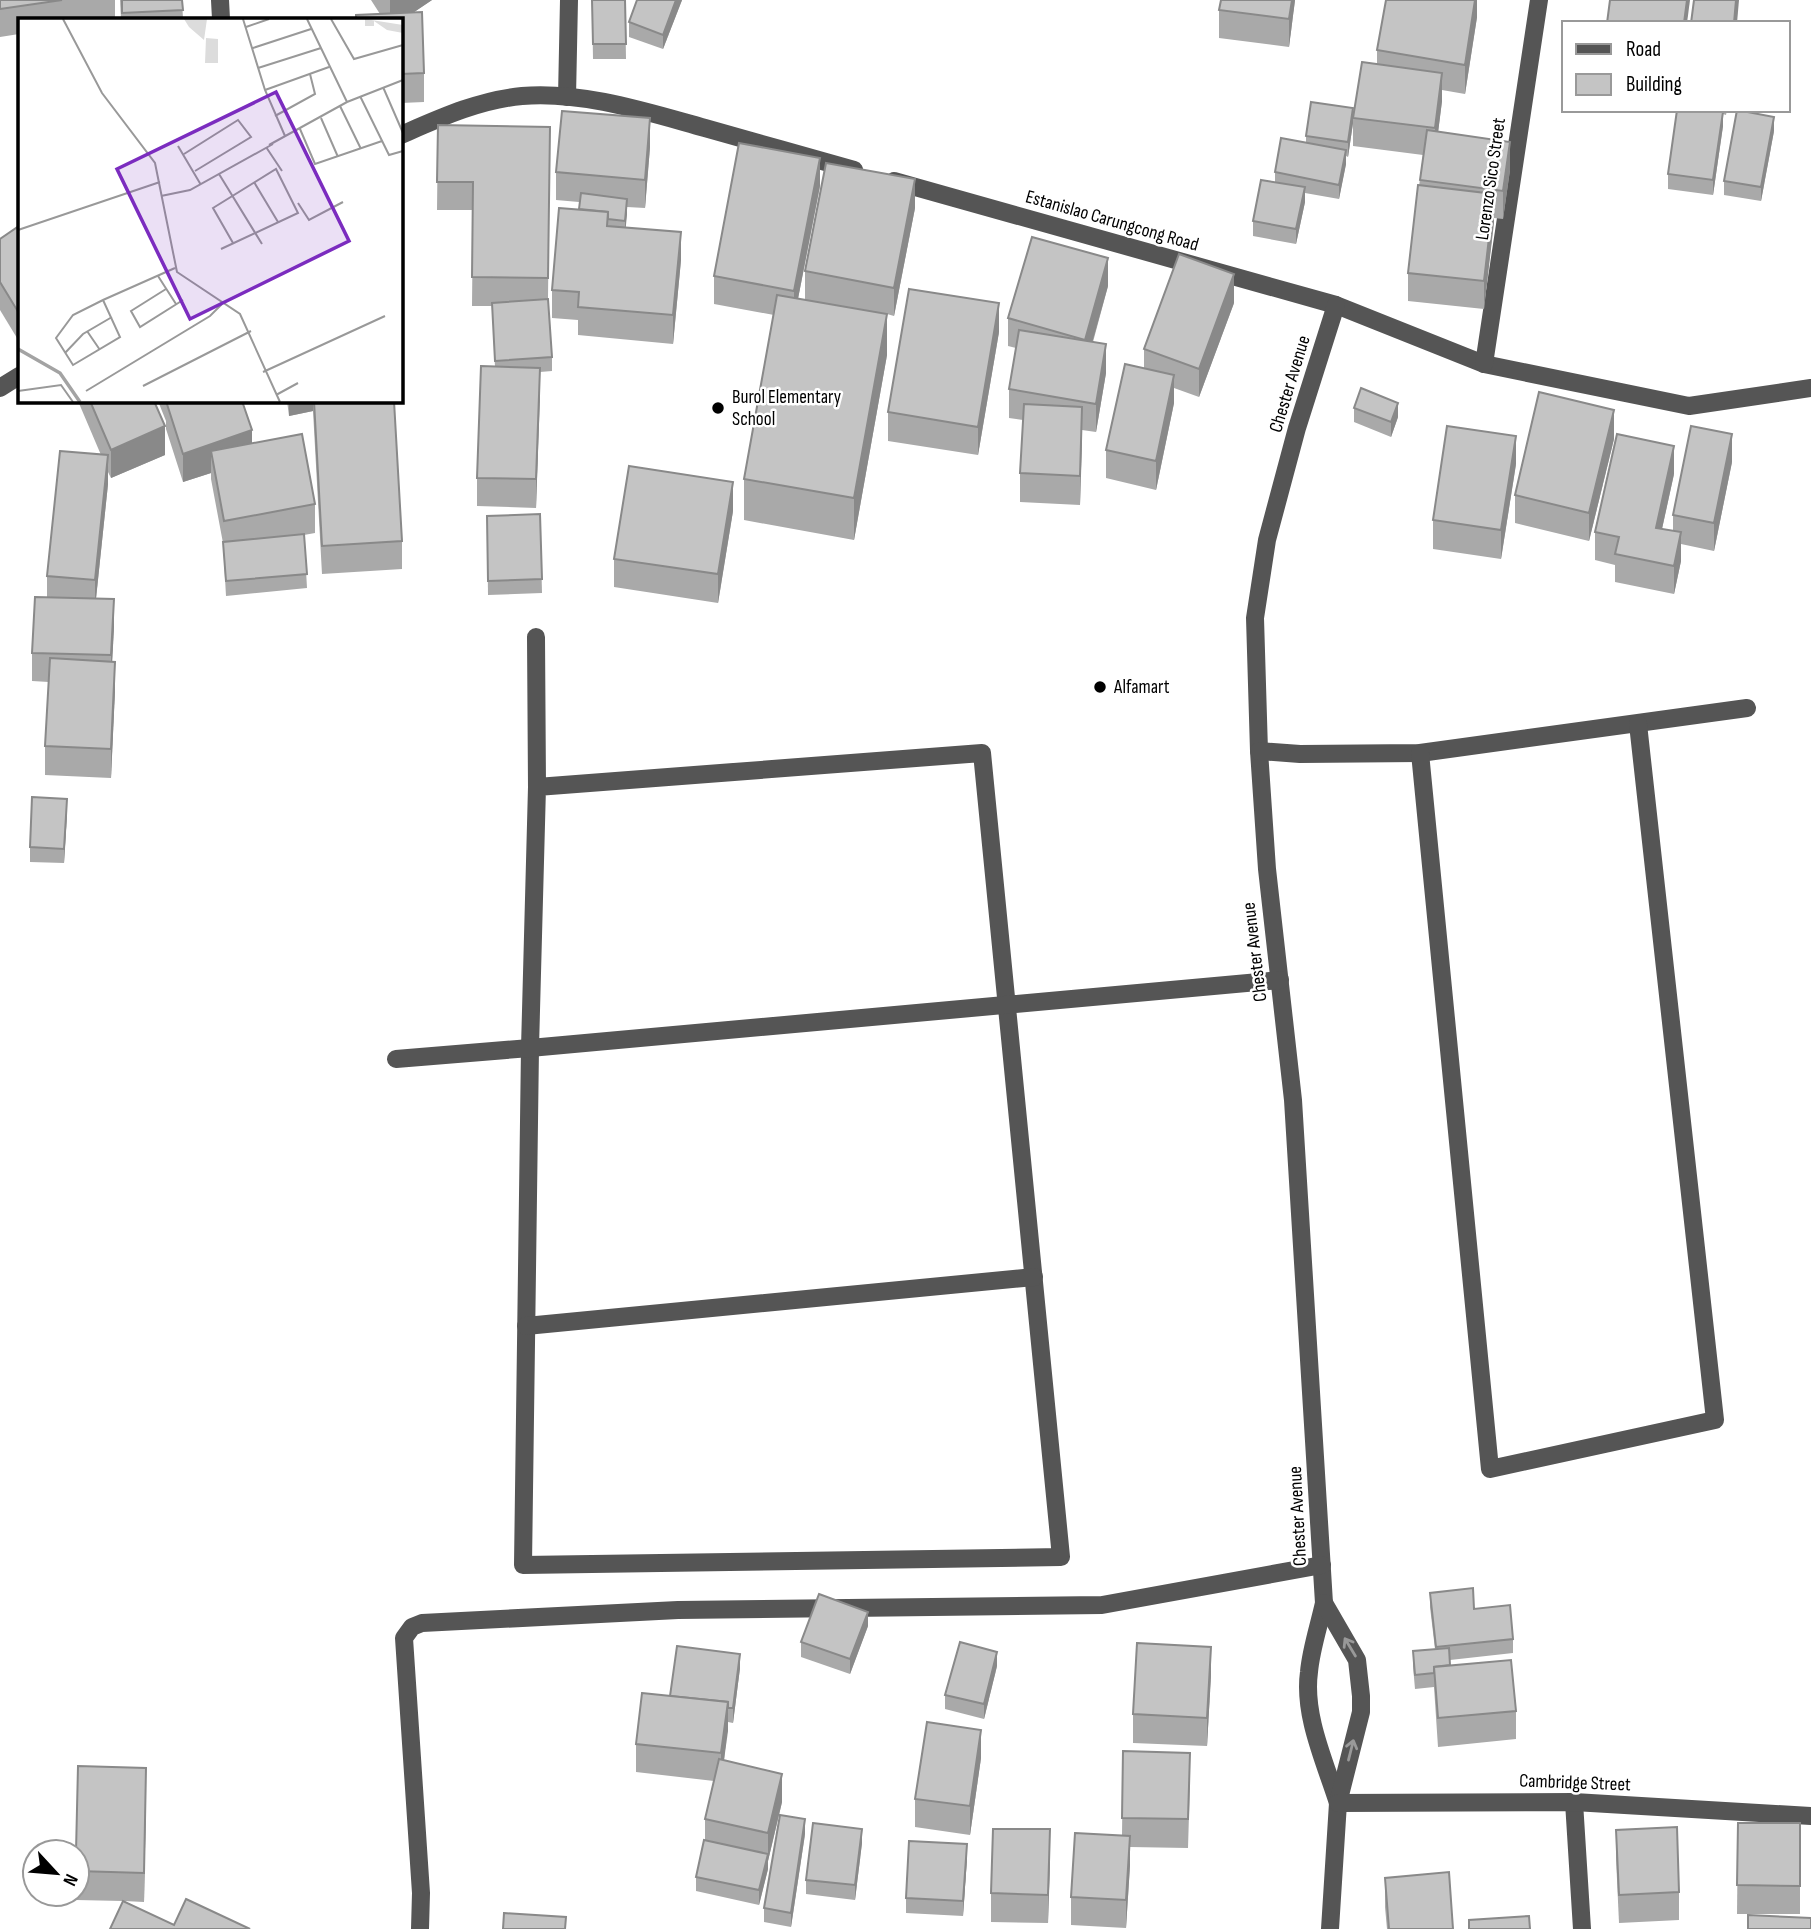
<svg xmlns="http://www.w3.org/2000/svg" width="1811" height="1929" viewBox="0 0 1811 1929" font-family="'Sofia Sans Condensed',sans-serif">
  <rect width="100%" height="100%" fill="#fff"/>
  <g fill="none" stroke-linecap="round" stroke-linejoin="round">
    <g stroke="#555" stroke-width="18">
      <polyline points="220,0 221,19"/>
      <polyline points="567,97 569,0"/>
      <path d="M401,135C440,118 479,100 522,96C583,91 647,112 705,128C755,142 804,156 854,170"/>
      <polyline points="894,181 1336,305 1484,364 1689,406 1811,388"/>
      <path d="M1336,305L1297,428L1267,540L1255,618L1259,751L1267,869L1293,1100L1324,1603C1319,1626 1311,1649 1309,1672C1303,1715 1325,1762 1338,1803"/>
      <polyline points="1484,364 1539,0"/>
      <polyline points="0,388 19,376"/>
      <polyline points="536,637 537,787 530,1048 523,1565 1061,1557 982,753 537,787"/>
      <polyline points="1259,751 1300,754 1420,753 1747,708"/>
      <polyline points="1420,753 1490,1469 1715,1420 1638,724"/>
      <polyline points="396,1059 530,1048 1280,980"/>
      <polyline points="526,1326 1034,1277"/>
      <polyline points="1324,1603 1357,1660 1361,1696 1361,1712 1338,1803 1330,1929"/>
      <polyline points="1574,1802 1582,1929"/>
      <polyline points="1338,1803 1574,1802 1811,1816"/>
      <polyline points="420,1929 421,1893 404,1638 412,1627 422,1623 678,1610 1102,1605 1322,1565"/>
    </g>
  </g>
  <g fill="#a9a9a9">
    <polygon points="0,0 115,0 115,19 19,19 19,34 0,37"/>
    <polygon points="120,0 182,0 183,19 121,19"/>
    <polygon points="371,0 432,0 414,12 424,73 424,102 401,103 401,19 380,14"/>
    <polygon points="587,0 634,0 625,0 626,59 593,59 592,0"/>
    <polygon points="637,0 682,0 663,49 629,37 629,22"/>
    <polygon points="1221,0 1295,0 1289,47 1219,38 1219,10"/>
    <polygon points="1477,0 1477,17 1465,94 1442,90 1442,101 1438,132 1510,170 1503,219 1494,218 1484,309 1408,301 1408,273 1423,155 1353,146 1353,118 1377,64 1377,50"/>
    <polygon points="1677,110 1727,110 1726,115 1723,114 1723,126 1713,195 1668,189 1668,174"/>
    <polygon points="1353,123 1348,157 1346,156 1346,164 1339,199 1305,193 1305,202 1296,244 1253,236 1253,221 1275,182 1275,172 1306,142 1306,136"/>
    <polygon points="438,125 550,127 548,299 552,357 552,371 540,372 536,508 477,506 477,478 495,367 492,306 472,306 473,210 437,210"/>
    <polygon points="1774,131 1761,201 1724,195 1724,181"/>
    <polygon points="650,147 645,208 627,207 625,227 681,260 673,344 578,335 578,320 552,318 552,290 579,209 579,202 556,200 556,172"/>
    <polygon points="820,186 798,299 805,299 805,271 915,208 894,316 887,314 887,355 854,540 744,520 744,479 774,315 714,304 714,276"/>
    <polygon points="19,226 19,337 17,338 0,310 0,239"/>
    <polygon points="1108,286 1093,342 1106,373 1096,432 1082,430 1080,505 1020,502 1020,473 1023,420 1009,418 1009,389 1016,348 1008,346 1008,318"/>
    <polygon points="1234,303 1199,397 1174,388 1174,403 1156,490 1106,478 1106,450 1144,368 1144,349"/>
    <polygon points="999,332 978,455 888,441 888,412"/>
    <polygon points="78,401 154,401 165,455 111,478 108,472 108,484 96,599 114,627 112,662 115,690 111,778 45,775 45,746 49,682 32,681 32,653 47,597 47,576 101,455"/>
    <polygon points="158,401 242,401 252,443 315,504 315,533 304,535 307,588 226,596 223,543 211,479 211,473 183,482 166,429 166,421"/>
    <polygon points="287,401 394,401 402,541 402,569 322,574 313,411 289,416"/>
    <polygon points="1354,408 1398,417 1391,437 1354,422"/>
    <polygon points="1614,439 1589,541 1515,523 1515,495"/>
    <polygon points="1732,462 1714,551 1681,544 1681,561 1674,594 1615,582 1615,565 1595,560 1595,532 1674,474 1662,529 1673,531 1673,515"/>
    <polygon points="1516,464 1501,559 1433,549 1433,520"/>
    <polygon points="733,511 718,603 614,587 614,559"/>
    <polygon points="540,514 542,593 488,595 487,516"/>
    <polygon points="67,813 64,863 30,862 30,847"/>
    <polygon points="1430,1593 1474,1609 1513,1639 1513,1653 1450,1660 1450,1665 1516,1711 1516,1739 1438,1747 1434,1687 1415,1689 1413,1666 1413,1651 1435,1649 1430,1607"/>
    <polygon points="868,1626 850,1674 801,1657 801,1642"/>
    <polygon points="997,1666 984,1719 945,1709 945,1695"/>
    <polygon points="740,1668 733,1723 728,1722 724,1760 782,1802 768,1861 768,1869 759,1905 696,1891 696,1877 705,1841 705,1819 714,1781 636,1772 636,1744 670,1696"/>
    <polygon points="1211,1675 1207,1746 1133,1743 1133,1714"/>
    <polygon points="1123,1751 1190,1781 1188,1848 1130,1847 1130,1865 1126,1928 1071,1925 1071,1897 1122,1836"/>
    <polygon points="981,1758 970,1835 915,1827 915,1799"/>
    <polygon points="146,1797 144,1902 124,1901 174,1925 250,1929 110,1929 123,1901 76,1900 76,1894 77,1894 77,1852"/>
    <polygon points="1738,1823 1800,1823 1800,1914 1737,1914"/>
    <polygon points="1616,1830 1679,1892 1679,1920 1619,1923 1616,1858"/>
    <polygon points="805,1834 791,1927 764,1922 764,1908"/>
    <polygon points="862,1843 855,1900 806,1894 806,1880"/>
    <polygon points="967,1858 963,1916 906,1913 906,1898"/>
    <polygon points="1050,1858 1048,1923 991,1922 991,1893"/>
    <polygon points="1385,1878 1453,1929 1387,1929 1385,1907"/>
  </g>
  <g fill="#898989">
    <polygon points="390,0 432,0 401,21 390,19"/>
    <polygon points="676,0 682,0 663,49 663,35"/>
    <polygon points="1292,0 1295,0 1289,47 1289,19"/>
    <polygon points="1475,0 1477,0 1477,17 1465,94 1465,65"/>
    <polygon points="1687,0 1690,0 1687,23 1684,23"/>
    <polygon points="1736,0 1739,0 1737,23 1734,23"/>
    <polygon points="1442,73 1442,101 1435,157 1435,128"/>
    <polygon points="1353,108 1353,123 1348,157 1348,142"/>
    <polygon points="1723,112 1723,126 1713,195 1713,180"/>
    <polygon points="1774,117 1774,131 1761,201 1761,187"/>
    <polygon points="650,118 650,147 645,208 645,180"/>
    <polygon points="1510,142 1510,170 1503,219 1503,191"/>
    <polygon points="1346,150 1346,164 1339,199 1339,185"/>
    <polygon points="820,158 820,186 794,319 794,291"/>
    <polygon points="402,173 402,201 401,214 401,185"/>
    <polygon points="915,179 915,208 894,316 894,288"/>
    <polygon points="1305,187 1305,202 1296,244 1296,229"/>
    <polygon points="1494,194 1494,223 1484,309 1484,281"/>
    <polygon points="627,199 627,214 625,236 625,221"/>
    <polygon points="681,232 681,260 673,344 673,315"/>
    <polygon points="1108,258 1108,286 1085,368 1085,340"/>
    <polygon points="1234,274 1234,303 1199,397 1199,369"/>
    <polygon points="999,303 999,332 978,455 978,427"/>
    <polygon points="19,308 19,337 17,338 17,310"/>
    <polygon points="887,314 887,355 854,540 854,498"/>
    <polygon points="1106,344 1106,373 1096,432 1096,404"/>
    <polygon points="540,368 540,396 536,508 536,479"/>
    <polygon points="1174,375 1174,403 1156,490 1156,461"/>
    <polygon points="289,401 313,401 313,411 289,416"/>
    <polygon points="1398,403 1398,417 1391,437 1391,422"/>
    <polygon points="1082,407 1082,436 1080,505 1080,476"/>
    <polygon points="1614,410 1614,439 1589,541 1589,513"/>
    <polygon points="165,426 165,455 111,478 111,450"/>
    <polygon points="252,430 252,459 211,451 211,473 183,482 183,454"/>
    <polygon points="1732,434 1732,462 1714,551 1714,523"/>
    <polygon points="1516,436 1516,464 1501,559 1501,530"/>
    <polygon points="1674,446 1674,474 1656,556 1656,528"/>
    <polygon points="108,455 108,484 95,608 95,580"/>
    <polygon points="733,482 733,511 718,603 718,574"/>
    <polygon points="1681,532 1681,561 1674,594 1674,566"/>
    <polygon points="114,599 114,627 111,684 111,655"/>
    <polygon points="115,662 115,690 111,778 111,749"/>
    <polygon points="67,799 67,813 64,863 64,849"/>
    <polygon points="868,1612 868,1626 850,1674 850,1659"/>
    <polygon points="1211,1647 1211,1675 1207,1746 1207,1718"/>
    <polygon points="997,1652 997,1666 984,1719 984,1704"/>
    <polygon points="740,1654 740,1668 733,1723 733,1708"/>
    <polygon points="728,1702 728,1731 721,1782 721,1753"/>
    <polygon points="981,1730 981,1758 970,1835 970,1806"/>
    <polygon points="146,1768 146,1797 144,1902 144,1873"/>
    <polygon points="782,1774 782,1802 768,1861 768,1833"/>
    <polygon points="805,1819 805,1834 791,1927 791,1913"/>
    <polygon points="862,1829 862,1843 855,1900 855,1885"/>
    <polygon points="1050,1829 1050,1858 1048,1923 1048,1895"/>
    <polygon points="1130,1836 1130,1865 1126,1928 1126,1900"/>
    <polygon points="967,1844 967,1858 963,1916 963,1901"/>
    <polygon points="768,1854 768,1869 759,1905 759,1890"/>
  </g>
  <g fill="#c4c4c4" stroke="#898989" stroke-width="2">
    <polygon points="0,0 62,0 0,9"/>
    <polygon points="122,0 182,0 183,10 122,13"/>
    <polygon points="592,0 625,0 626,44 593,44"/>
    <polygon points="637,0 676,0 663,35 629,22"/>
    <polygon points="1221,0 1292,0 1289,19 1219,10"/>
    <polygon points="1386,0 1475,0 1465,65 1377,50"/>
    <polygon points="1610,0 1687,0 1684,23 1607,23"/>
    <polygon points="1694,0 1736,0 1734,23 1691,23"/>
    <polygon points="422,12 424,73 401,74 401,19 356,19 356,15"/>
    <polygon points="1362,62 1442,73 1435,128 1353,118"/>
    <polygon points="1311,102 1353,108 1348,142 1306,136"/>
    <polygon points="1677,110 1712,110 1723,112 1713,180 1668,174"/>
    <polygon points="1737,110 1774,117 1761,187 1724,181"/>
    <polygon points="562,111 650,118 645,180 556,172"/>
    <polygon points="438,125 550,127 548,278 472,277 473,182 437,182"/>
    <polygon points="1427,130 1510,142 1503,191 1420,180"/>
    <polygon points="1281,138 1346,150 1339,185 1275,172"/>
    <polygon points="739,143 820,158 794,291 714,276"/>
    <polygon points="826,163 915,179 894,288 805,271"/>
    <polygon points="1261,180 1305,187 1296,229 1253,221"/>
    <polygon points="1418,185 1494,194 1484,281 1408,273"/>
    <polygon points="581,193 627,199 625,221 608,219 608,212 579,209"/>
    <polygon points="559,208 608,212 607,226 681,232 673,315 578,307 579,292 552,290"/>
    <polygon points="19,226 19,308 17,310 0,282 0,239"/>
    <polygon points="1032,237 1108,258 1085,340 1008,318"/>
    <polygon points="1179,254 1234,274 1199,369 1144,349"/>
    <polygon points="909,289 999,303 978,427 888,412"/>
    <polygon points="777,295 887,314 854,498 744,479"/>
    <polygon points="548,299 552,357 495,361 492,303"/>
    <polygon points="1019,330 1106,344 1096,404 1009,389"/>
    <polygon points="1125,364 1174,375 1156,461 1106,450"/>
    <polygon points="481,366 540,368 536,479 477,478"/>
    <polygon points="1361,388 1398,403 1391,422 1354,408"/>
    <polygon points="1539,392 1614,410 1589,513 1515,495"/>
    <polygon points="90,401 154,401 165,426 111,450"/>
    <polygon points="166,401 242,401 252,430 183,454"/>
    <polygon points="314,401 394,401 402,541 322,546"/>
    <polygon points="1024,404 1082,407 1080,476 1020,473"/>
    <polygon points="1447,426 1516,436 1501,530 1433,520"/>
    <polygon points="1691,426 1732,434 1714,523 1673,515"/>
    <polygon points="302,434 315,504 224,521 211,451"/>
    <polygon points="1617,434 1674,446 1656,528 1681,532 1674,566 1615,554 1619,537 1595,532"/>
    <polygon points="60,451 108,455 95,580 47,576"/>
    <polygon points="629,466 733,482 718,574 614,559"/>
    <polygon points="540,514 542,579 488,581 487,516"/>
    <polygon points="304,534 307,574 226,581 223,542"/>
    <polygon points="35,597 114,599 111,655 32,653"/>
    <polygon points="50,658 115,662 111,749 45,746"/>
    <polygon points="32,797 67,799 64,849 30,847"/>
    <polygon points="1473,1588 1474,1609 1510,1605 1513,1639 1436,1647 1430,1593"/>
    <polygon points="819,1594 868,1612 850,1659 801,1642"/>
    <polygon points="960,1642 997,1652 984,1704 945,1695"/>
    <polygon points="1137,1643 1211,1647 1207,1718 1133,1714"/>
    <polygon points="677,1646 740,1654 733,1708 728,1708 728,1702 670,1696"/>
    <polygon points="1449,1648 1450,1665 1434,1667 1434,1673 1415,1675 1413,1651"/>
    <polygon points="1511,1660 1516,1711 1438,1718 1434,1667"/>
    <polygon points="642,1693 728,1702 721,1753 636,1744"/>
    <polygon points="927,1722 981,1730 970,1806 915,1799"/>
    <polygon points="1123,1751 1190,1753 1188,1819 1122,1818"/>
    <polygon points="719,1759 782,1774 768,1833 705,1819"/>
    <polygon points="78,1766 146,1768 144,1873 77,1871 77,1852 76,1852"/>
    <polygon points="780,1815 805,1819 791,1913 764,1908"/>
    <polygon points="813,1823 862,1829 855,1885 806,1880"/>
    <polygon points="1738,1823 1800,1823 1800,1886 1737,1885"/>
    <polygon points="1677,1827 1679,1892 1619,1895 1616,1830"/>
    <polygon points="993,1829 1050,1829 1048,1895 991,1893"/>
    <polygon points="1075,1833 1130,1836 1126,1900 1071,1897"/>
    <polygon points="704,1840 768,1854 759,1890 696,1877"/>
    <polygon points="909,1841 967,1844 963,1901 906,1898"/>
    <polygon points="1449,1872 1453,1929 1389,1929 1385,1878"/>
    <polygon points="186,1899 250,1929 110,1929 123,1901 174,1925"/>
    <polygon points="504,1913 566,1917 565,1929 503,1929"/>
    <polygon points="1748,1915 1811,1918 1811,1929 1748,1929"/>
    <polygon points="1529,1916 1530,1929 1469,1929 1469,1920"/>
  </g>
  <defs><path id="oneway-shaft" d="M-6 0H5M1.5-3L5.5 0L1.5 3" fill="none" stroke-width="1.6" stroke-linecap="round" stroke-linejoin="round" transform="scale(1.75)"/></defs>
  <g stroke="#999">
    <use href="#oneway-shaft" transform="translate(1350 1647) rotate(-121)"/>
    <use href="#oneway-shaft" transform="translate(1351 1750) rotate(-76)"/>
  </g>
  <g fill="#000" stroke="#fff" stroke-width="2.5">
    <circle cx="718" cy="408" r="7"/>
    <circle cx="1100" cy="687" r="7"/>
  </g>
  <g text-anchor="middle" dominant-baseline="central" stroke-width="5" stroke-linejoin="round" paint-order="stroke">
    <g font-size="19" fill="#000" stroke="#fff">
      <text transform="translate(1491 179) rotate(-82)">Lorenzo Sico Street</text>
      <text transform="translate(1112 221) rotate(16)">Estanislao Carungcong Road</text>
      <text transform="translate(1290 384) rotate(-73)">Chester Avenue</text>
      <text transform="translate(1255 952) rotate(-97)">Chester Avenue</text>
      <text transform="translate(1298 1516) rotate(-93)">Chester Avenue</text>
      <text transform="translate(1575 1783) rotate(2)">Cambridge Street</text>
    </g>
    <g font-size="19" fill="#000" stroke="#fff" text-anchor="start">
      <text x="732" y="397">Burol Elementary<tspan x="732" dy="22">School</tspan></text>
      <text x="1114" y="687">Alfamart</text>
    </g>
  </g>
  <g transform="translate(18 18)">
    <rect width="385" height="385" fill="#fff"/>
    <path d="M166,1H189L186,22L171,9ZM347,1L385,7V15L369,12L356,3V8H347ZM188,20L200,21V45H187Z" fill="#dcdcdc"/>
    <path fill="none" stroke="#a3a3a3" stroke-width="3.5" d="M0,331L42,355L62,384"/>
    <path fill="none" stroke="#999" stroke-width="2" d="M45,1L84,75L137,145L159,254L222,296L262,384M225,1L247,72L267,118M289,1L329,84M313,1L336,41L385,27M228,9L251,1M235,30L293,11M240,50L303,30M365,69L385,115M247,72L311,49M342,78L371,137L385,133M322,88L343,131M257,98L297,76L292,56M303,100L320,139M282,111L297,146L364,123M251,127L329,84L385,62M160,128L183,167M248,129L264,153M166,136L220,102L233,119L177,153M201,156L244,226M236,164L260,204M143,178L172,172L255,126M280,185L291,202L325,184M0,212L142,164M203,231L280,195L258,151L195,190L215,225M140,258L158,286M148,271L113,293L122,309L165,282M85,282L102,319L55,347L38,320L55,297L85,282L157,250M69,313L82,332M47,335L65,316L94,299M245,354L367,298M125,368L233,313M0,373L43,367L55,384M68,373L192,298L204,286M258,377L280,365"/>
    <path fill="#7b2cbf" fill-opacity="0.15" stroke="#7b2cbf" stroke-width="3.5" d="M258,74L331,223L172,301L99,151Z"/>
    <rect width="385" height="385" fill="none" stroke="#000" stroke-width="3.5"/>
  </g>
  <rect x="1562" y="21" width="228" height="91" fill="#ffffff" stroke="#999999" stroke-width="2"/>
  <rect x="1576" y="44" width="35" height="10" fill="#555555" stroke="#999999" stroke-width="2"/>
  <text x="1626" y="56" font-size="21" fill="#000000">Road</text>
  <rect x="1576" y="74" width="35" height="21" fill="#c4c4c4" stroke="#999999" stroke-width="2"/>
  <text x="1626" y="91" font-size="21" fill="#000000">Building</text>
  <g transform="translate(56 1873) rotate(116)"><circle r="33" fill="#ffffff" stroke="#999999" stroke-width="2"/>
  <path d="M0-5L12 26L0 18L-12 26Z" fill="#000000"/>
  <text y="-10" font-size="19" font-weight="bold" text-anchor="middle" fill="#000000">N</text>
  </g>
</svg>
